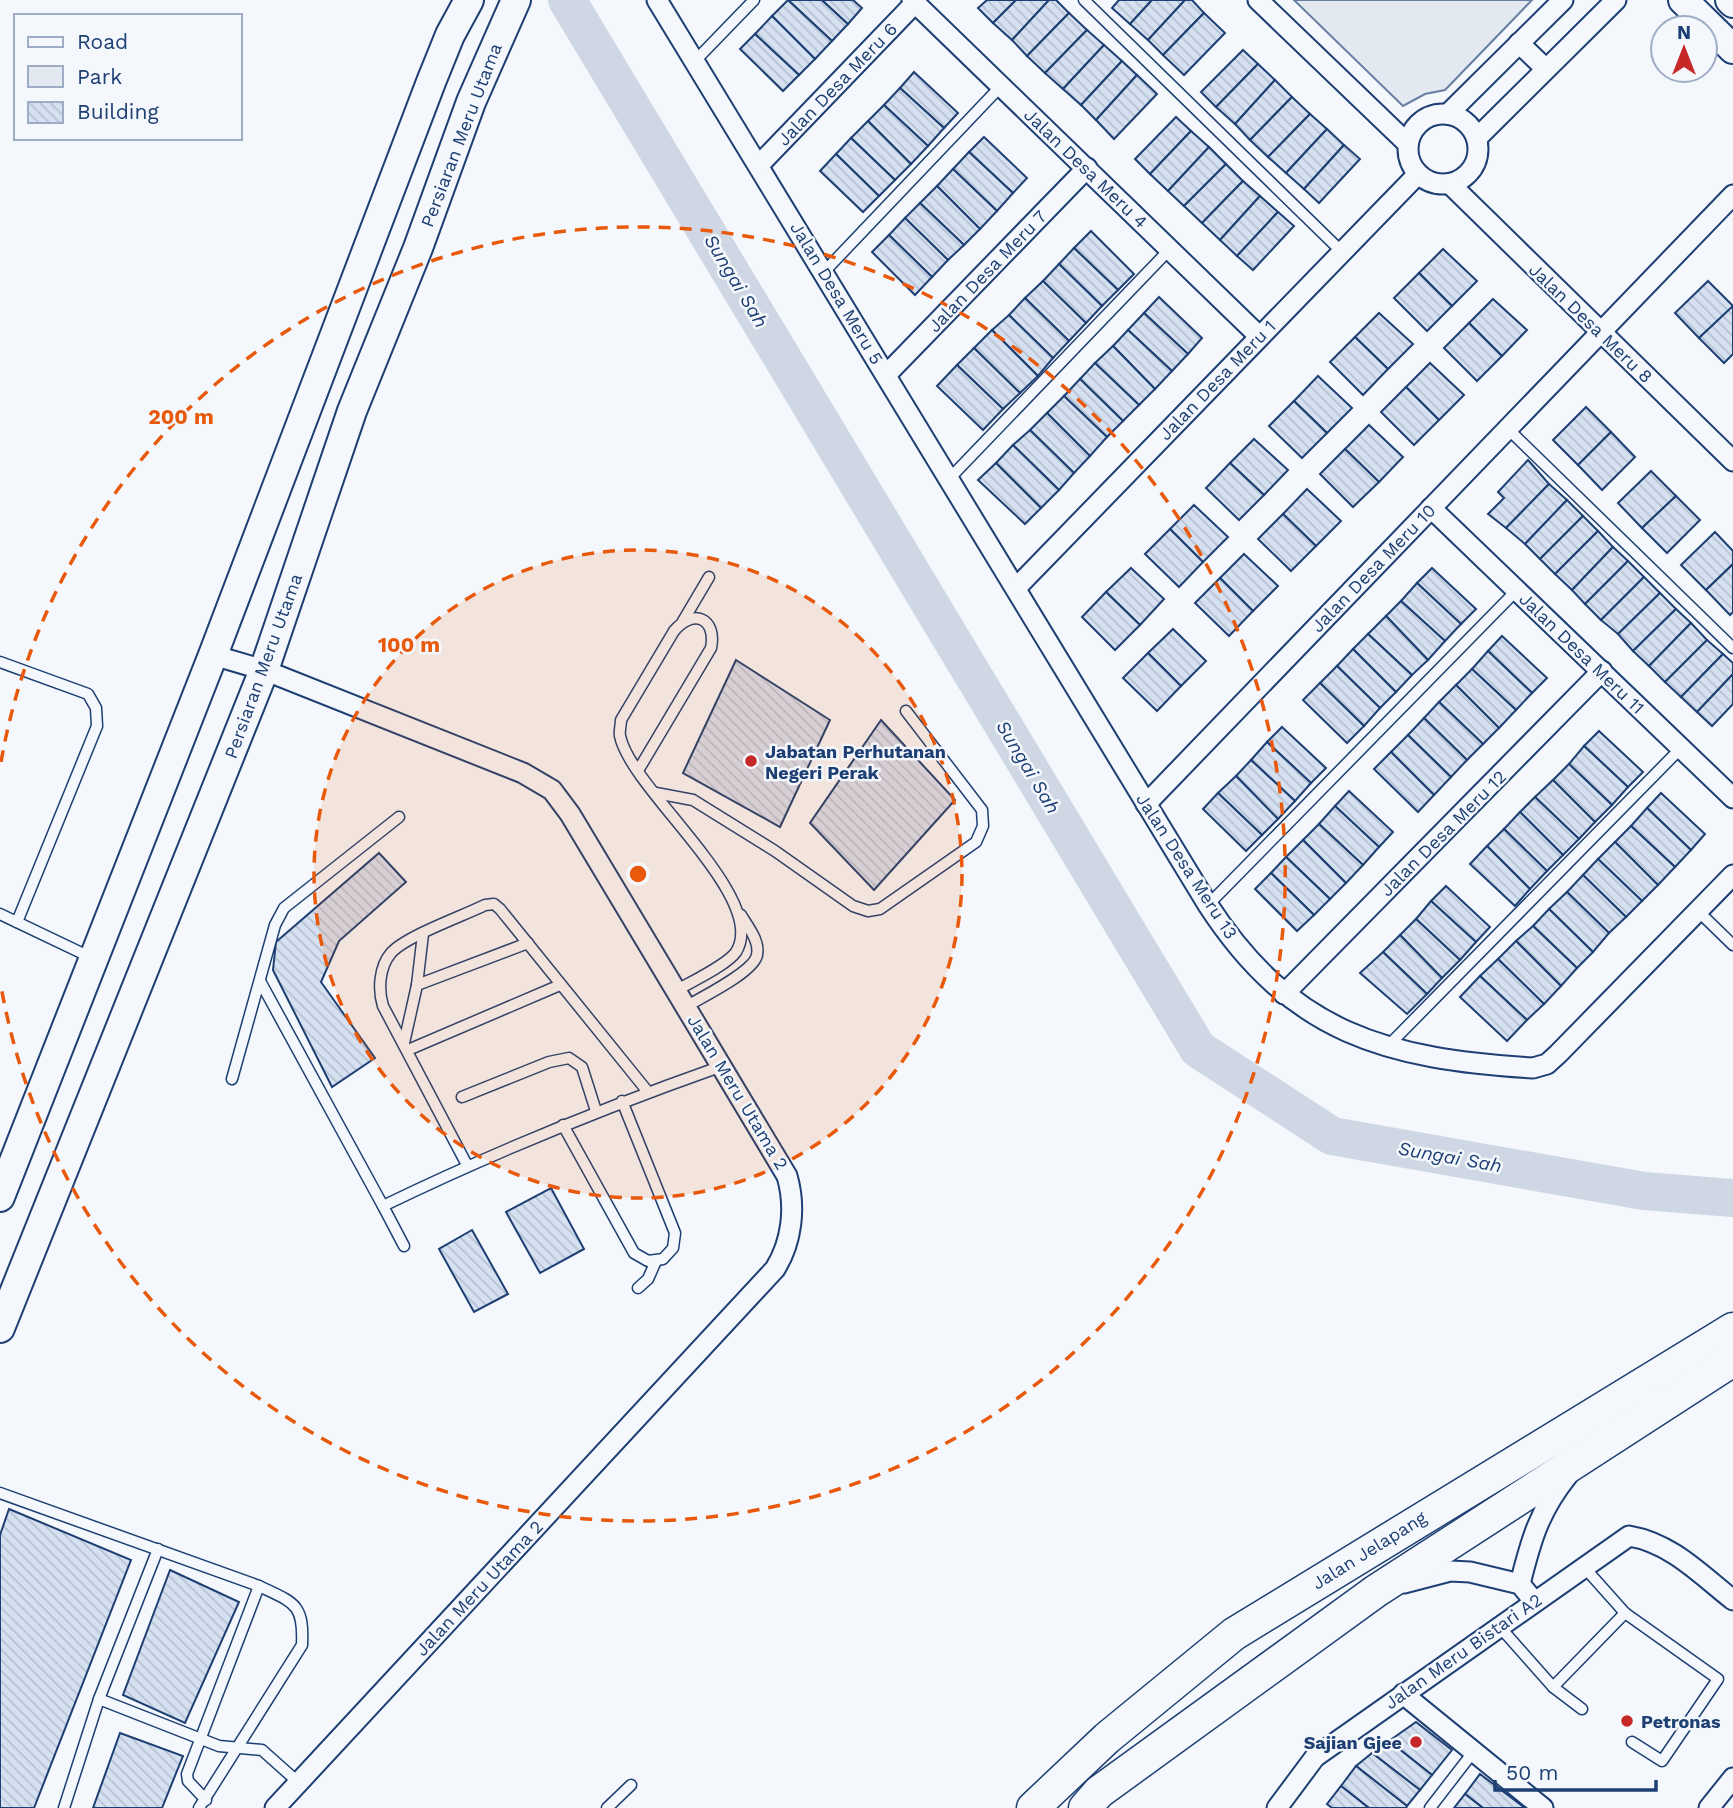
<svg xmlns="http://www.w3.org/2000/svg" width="1733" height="1808" viewBox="0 0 1733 1808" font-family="'Work Sans',sans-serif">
  <defs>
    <pattern id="building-back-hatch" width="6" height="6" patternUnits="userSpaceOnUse" patternTransform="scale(1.75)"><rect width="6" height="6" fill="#d5e0f0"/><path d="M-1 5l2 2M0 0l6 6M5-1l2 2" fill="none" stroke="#b6c1d1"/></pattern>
  </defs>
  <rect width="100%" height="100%" fill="#f4f7fb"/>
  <polygon fill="#e3e9f0" stroke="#687fa3" stroke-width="2" points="1294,0 1532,0 1445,90 1425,94 1403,106"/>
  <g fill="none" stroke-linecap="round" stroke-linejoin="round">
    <polyline stroke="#cfd7e4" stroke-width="38" points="567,0 1198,1049 1332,1136 1644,1191 1733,1198"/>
  </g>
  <g fill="url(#building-back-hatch)" stroke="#1d3f73" stroke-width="2">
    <polygon points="788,0 822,0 848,24 832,41"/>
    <polygon points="788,0 832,41 815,59 772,16"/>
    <polygon points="822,0 853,0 862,8 848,24"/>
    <polygon points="987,0 1016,0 993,23 978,8"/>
    <polygon points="1016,0 1049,0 1012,40 993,23"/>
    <polygon points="1049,0 1056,0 1069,13 1027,56 1012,40"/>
    <polygon points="1119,0 1152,0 1130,24 1112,8"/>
    <polygon points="1152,0 1185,0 1148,40 1130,24"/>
    <polygon points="1185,0 1192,0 1204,13 1163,55 1148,40"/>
    <polygon points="1069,13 1087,30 1045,73 1027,56"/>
    <polygon points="1204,13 1225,33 1184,75 1163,55"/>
    <polygon points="772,16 815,59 799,75 755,34"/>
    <polygon points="1087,30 1104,45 1063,89 1045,73"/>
    <polygon points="755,34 799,75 783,91 740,49"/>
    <polygon points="1104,45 1122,61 1081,105 1063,89"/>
    <polygon points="1243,50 1258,64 1216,107 1201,92"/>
    <polygon points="1122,61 1137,75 1096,120 1081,105"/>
    <polygon points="1258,64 1275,80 1235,124 1216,107"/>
    <polygon points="914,72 958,113 944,128 900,88"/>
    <polygon points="1137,75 1157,94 1114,139 1096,120"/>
    <polygon points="1275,80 1292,97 1250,140 1235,124"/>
    <polygon points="900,88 944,128 928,146 884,105"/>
    <polygon points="1292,97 1310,114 1268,157 1250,140"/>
    <polygon points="884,105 928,146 911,164 868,121"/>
    <polygon points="1310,114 1327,129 1286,173 1268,157"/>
    <polygon points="1176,117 1191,131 1150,174 1135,159"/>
    <polygon points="868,121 911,164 895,180 851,138"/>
    <polygon points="1327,129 1344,145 1304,189 1286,173"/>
    <polygon points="1191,131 1209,147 1168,191 1150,174"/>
    <polygon points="984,137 1027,178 1013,193 969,152"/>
    <polygon points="851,138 895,180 879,196 836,154"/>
    <polygon points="1344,145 1360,159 1319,203 1304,189"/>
    <polygon points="1209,147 1226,164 1184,206 1168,191"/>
    <polygon points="969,152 1013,193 997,211 953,169"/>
    <polygon points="836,154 879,196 863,212 820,171"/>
    <polygon points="1226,164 1243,181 1202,223 1184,206"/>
    <polygon points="953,169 997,211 980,229 937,186"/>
    <polygon points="1243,181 1260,196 1220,240 1202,223"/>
    <polygon points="937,186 980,229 964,245 920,203"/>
    <polygon points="1260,196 1278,212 1237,256 1220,240"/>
    <polygon points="920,203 964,245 948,260 905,218"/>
    <polygon points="1278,212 1294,226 1253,270 1237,256"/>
    <polygon points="905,218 948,260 932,277 889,235"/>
    <polygon points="1091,231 1134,274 1118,290 1074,248"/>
    <polygon points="889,235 932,277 915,295 872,252"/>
    <polygon points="1074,248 1118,290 1102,306 1059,264"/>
    <polygon points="1443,249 1477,281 1452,306 1419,273"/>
    <polygon points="1059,264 1102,306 1086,323 1043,281"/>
    <polygon points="1419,273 1452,306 1427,331 1394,298"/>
    <polygon points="1043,281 1086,323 1069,341 1025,298"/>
    <polygon points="1708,281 1733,306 1699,338 1675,313"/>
    <polygon points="1159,297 1202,338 1188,354 1144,313"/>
    <polygon points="1025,298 1069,341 1053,358 1009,315"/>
    <polygon points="1493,299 1527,330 1502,356 1469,323"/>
    <polygon points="1733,306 1733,354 1724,363 1699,338"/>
    <polygon points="1144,313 1188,354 1172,371 1128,330"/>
    <polygon points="1379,313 1413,344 1388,369 1355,337"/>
    <polygon points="1009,315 1053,358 1038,376 992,330"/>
    <polygon points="1469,323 1502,356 1477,381 1444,348"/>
    <polygon points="992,330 1038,376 1020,393 974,348"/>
    <polygon points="1128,330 1172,371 1155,389 1113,346"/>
    <polygon points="1355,337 1388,369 1363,395 1330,362"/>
    <polygon points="1113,346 1155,389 1139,405 1095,363"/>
    <polygon points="974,348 1020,393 1003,409 957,365"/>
    <polygon points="1095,363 1139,405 1123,421 1080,379"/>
    <polygon points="1430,363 1464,395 1439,420 1406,387"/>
    <polygon points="957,365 1003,409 983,430 937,386"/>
    <polygon points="1318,376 1352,408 1327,433 1294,401"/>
    <polygon points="1080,379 1123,421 1107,437 1064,396"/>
    <polygon points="1406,387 1439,420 1414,445 1381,412"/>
    <polygon points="1064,396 1107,437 1090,456 1047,413"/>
    <polygon points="1294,401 1327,433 1302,458 1269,426"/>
    <polygon points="1586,407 1611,432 1578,465 1553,440"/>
    <polygon points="1047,413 1090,456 1074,473 1030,430"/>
    <polygon points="1369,425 1403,457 1379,482 1345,449"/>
    <polygon points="1030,430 1074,473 1059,490 1013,445"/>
    <polygon points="1611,432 1635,457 1602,490 1578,465"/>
    <polygon points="1254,439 1288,470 1264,495 1230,463"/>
    <polygon points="1013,445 1059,490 1041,508 996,463"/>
    <polygon points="1345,449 1379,482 1353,507 1320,474"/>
    <polygon points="1528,460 1549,484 1506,528 1488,514 1504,498 1498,492"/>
    <polygon points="996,463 1041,508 1025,524 978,480"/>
    <polygon points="1230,463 1264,495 1239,520 1206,488"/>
    <polygon points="1651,471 1676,496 1642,528 1618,503"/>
    <polygon points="1549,484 1567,500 1525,544 1506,528"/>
    <polygon points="1307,489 1341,521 1316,546 1283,514"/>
    <polygon points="1676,496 1700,520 1667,553 1642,528"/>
    <polygon points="1567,500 1583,516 1540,559 1525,544"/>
    <polygon points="1194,505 1228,537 1203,562 1170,529"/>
    <polygon points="1283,514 1316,546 1291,571 1258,539"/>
    <polygon points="1583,516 1598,531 1555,574 1540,559"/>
    <polygon points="1170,529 1203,562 1179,587 1145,554"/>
    <polygon points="1598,531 1613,547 1572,590 1555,574"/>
    <polygon points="1715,532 1733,551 1733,564 1706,590 1681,565"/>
    <polygon points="1613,547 1628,561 1585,604 1572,590"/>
    <polygon points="1244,554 1278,586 1253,611 1220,578"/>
    <polygon points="1628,561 1644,577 1601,620 1585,604"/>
    <polygon points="1733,564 1733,612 1730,615 1706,590"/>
    <polygon points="1131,568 1164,599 1140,625 1106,592"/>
    <polygon points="1432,568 1476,609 1461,624 1417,583"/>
    <polygon points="1644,577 1660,593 1618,634 1601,620"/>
    <polygon points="1220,578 1253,611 1229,636 1195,603"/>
    <polygon points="1417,583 1461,624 1445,641 1401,601"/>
    <polygon points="1106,592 1140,625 1115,650 1082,617"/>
    <polygon points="1660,593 1676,609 1633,651 1618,634"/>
    <polygon points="1401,601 1445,641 1428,660 1386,616"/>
    <polygon points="1676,609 1691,623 1649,666 1633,651"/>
    <polygon points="1386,616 1428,660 1412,675 1368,634"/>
    <polygon points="1691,623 1707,640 1665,682 1649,666"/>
    <polygon points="1173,629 1206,661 1181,686 1148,653"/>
    <polygon points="1368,634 1412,675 1396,692 1353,649"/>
    <polygon points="1502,636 1547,678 1532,693 1488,651"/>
    <polygon points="1707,640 1723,654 1681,697 1665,682"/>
    <polygon points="1353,649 1396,692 1380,708 1337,666"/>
    <polygon points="1488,651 1532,693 1516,710 1472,669"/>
    <polygon points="1148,653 1181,686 1157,711 1123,678"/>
    <polygon points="1723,654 1733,663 1733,674 1697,712 1681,697"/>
    <polygon points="736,660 830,720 780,827 683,773"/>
    <polygon points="1337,666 1380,708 1364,726 1320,683"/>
    <polygon points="1472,669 1516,710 1499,728 1456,685"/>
    <polygon points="1733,674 1733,704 1712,726 1697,712"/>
    <polygon points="1320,683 1364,726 1347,743 1303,700"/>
    <polygon points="1456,685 1499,728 1483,744 1439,702"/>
    <polygon points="1439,702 1483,744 1467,760 1424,718"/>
    <polygon points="1424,718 1467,760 1451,777 1408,735"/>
    <polygon points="881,720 955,800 874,890 810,823"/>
    <polygon points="1282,727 1326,768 1311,783 1267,742"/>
    <polygon points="1599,731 1643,772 1628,787 1584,746"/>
    <polygon points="1408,735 1451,777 1434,795 1391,752"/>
    <polygon points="1267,742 1311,783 1295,801 1251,760"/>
    <polygon points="1584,746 1628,787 1612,805 1569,764"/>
    <polygon points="1391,752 1434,795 1418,812 1374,769"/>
    <polygon points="1251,760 1295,801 1278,819 1236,776"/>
    <polygon points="1569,764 1612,805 1595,822 1553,780"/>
    <polygon points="1236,776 1278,819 1262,835 1218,793"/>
    <polygon points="1553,780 1595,822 1579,839 1535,797"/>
    <polygon points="1349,791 1393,832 1379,847 1335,806"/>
    <polygon points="1218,793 1262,835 1246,851 1203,809"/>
    <polygon points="1661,793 1705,834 1691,850 1647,808"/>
    <polygon points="1535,797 1579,839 1563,855 1520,812"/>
    <polygon points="1335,806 1379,847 1363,865 1319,824"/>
    <polygon points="1647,808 1691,850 1675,867 1631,826"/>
    <polygon points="1520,812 1563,855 1547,871 1504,829"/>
    <polygon points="1319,824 1363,865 1346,883 1303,840"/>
    <polygon points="1631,826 1675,867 1658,885 1615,842"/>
    <polygon points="1504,829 1547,871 1530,889 1487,846"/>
    <polygon points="1303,840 1346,883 1330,899 1286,857"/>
    <polygon points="1615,842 1658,885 1642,901 1598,859"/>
    <polygon points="1487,846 1530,889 1515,906 1470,864"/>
    <polygon points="379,853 406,882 339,941 321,982 375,1058 332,1087 273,970 276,942"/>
    <polygon points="1286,857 1330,899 1314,915 1271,873"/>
    <polygon points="1598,859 1642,901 1626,917 1583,875"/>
    <polygon points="1271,873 1314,915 1297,931 1255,889"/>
    <polygon points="1583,875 1626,917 1609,933 1567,892"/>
    <polygon points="1446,886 1490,927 1476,942 1431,901"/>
    <polygon points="1567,892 1609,933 1593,952 1549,909"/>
    <polygon points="1431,901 1476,942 1460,960 1416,919"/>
    <polygon points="1549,909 1593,952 1577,968 1533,926"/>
    <polygon points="1416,919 1460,960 1442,978 1400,935"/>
    <polygon points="1533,926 1577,968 1561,986 1516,941"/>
    <polygon points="1400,935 1442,978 1427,994 1383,952"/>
    <polygon points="1516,941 1561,986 1544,1004 1498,959"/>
    <polygon points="1383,952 1427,994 1407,1014 1360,973"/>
    <polygon points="1498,959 1544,1004 1527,1020 1480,976"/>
    <polygon points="1480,976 1527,1020 1507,1041 1460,997"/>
    <polygon points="551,1188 584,1249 540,1273 506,1212"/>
    <polygon points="472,1230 508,1294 474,1312 439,1249"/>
    <polygon points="9,1509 131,1560 34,1808 0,1808 0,1535"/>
    <polygon points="170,1570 239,1602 185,1723 123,1695"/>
    <polygon points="1416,1722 1452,1750 1432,1775 1389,1741"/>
    <polygon points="120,1733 183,1756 162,1808 93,1808"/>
    <polygon points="1389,1741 1432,1775 1420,1790 1372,1753"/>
    <polygon points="1372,1753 1420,1790 1407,1806 1356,1766"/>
    <polygon points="1356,1766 1407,1806 1406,1808 1369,1808 1341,1786"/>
    <polygon points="1480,1774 1525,1808 1483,1808 1465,1794"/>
    <polygon points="1341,1786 1369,1808 1332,1808 1327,1804"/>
    <polygon points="1465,1794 1483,1808 1454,1808"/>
  </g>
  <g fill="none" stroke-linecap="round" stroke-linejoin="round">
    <g stroke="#1d3f73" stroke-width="13">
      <g id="service">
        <polyline points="1084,0 1342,252"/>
        <polyline points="695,61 754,0"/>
        <polyline points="824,272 1001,86"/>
        <polyline points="1507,428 1733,648"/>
        <polyline points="950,478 1170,249"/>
        <polyline points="683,621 709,577"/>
        <polyline points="0,662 88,694 96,708 97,726 17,922"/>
        <path d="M639,769L711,648C717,618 693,608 674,631L621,720C621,725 619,732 620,736C631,790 770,898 736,952C727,965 691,982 677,990"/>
        <polyline points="656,793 693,800 775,851 853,906 868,911 880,909 976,842 983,826 982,810 906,711"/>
        <polyline points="1208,905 1517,590"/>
        <polyline points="1698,911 1733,945"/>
        <polyline points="0,914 90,957"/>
        <path d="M260,981L383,1206C494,1152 606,1107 722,1066"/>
        <polyline points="417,985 528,943"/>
        <path d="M687,1006C702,997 754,972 757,955C760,941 748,927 741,915"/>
        <polyline points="404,1043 417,985 423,934"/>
        <polyline points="1387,1047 1681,748"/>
        <polyline points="408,1050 560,985"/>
        <polyline points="232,1079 275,925 284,908 399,817"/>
        <polyline points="462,1097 549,1062 569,1058 582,1067 596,1111"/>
        <polyline points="563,1125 634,1253 648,1261 663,1259 673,1248 675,1233 622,1101"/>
        <path d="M467,1165L383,1006C378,990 379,967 391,953C406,936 463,916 485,905L494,904L500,909L648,1092"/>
        <polyline points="383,1206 404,1246"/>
        <polyline points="638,1288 648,1279 656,1261"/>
        <path d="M0,1493L259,1586C294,1603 304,1603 302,1645L199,1808"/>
        <polyline points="1584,1567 1625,1613 1718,1679 1662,1761 1632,1742"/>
        <polyline points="1499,1626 1553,1687 1582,1709"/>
        <polyline points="1553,1687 1625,1613"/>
        <polyline points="99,1699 219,1746 262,1750 299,1783"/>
        <polyline points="206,1800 188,1781 187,1774 259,1586"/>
        <polyline points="64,1808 99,1699 158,1549"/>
        <polyline points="607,1808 631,1785"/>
        <polyline points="1430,1808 1474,1751"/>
      </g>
    </g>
    <g stroke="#1d3f73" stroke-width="23">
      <g id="minor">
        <path d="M657,0L1208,905C1292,1034 1387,1059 1533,1068L1547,1064L1558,1054L1733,875"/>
        <polyline points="912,0 1259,336"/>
        <polyline points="1258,0 1408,144"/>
        <polyline points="1519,43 1546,69"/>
        <circle cx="1443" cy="149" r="35"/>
        <polyline points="1448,114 1563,0"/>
        <polyline points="1477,138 1616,0"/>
        <polyline points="759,165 915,3"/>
        <polyline points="1450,184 1733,461"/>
        <polyline points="886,375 1087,168"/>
        <polyline points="1431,508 1733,798"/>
        <polyline points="1017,587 1418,174"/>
        <path d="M213,655L264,670L523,773L552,790L570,814L787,1176C796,1207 792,1242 775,1269L275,1808"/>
        <polyline points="1146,804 1733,195"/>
        <polyline points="1284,994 1602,671"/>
        <polyline points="1404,1583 1450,1571 1470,1572 1520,1584 1534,1601"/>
        <path d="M1520,1584C1531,1540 1539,1511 1568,1475"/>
        <polyline points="1403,1694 1543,1808"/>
        <path d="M1277,1808L1315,1757L1629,1536C1671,1543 1700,1574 1733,1600"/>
        <polyline points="1709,1808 1733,1778"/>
      </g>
    </g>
    <g stroke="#1d3f73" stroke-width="32">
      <g id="secondary">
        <polyline points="1683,0 1733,49"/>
        <polyline points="1730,0 1733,3"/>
        <polyline points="0,1197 213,655 431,82 450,35 469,0"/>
        <polyline points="0,1328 264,670 352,411 418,248 471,102 516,0"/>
      </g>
    </g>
    <g stroke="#1d3f73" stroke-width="35">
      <g id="primary">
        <polyline points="1033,1808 1107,1738 1234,1634 1733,1329"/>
        <polyline points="1085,1808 1099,1792 1376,1591 1733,1360"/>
      </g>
    </g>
    <use href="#service" stroke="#f4f7fb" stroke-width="10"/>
    <use href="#minor" stroke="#f4f7fb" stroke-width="19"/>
    <use href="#secondary" stroke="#f4f7fb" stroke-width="28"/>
    <use href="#primary" stroke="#f4f7fb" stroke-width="32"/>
  </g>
  <circle cx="638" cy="874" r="324" fill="#e8590c" fill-opacity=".12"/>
  <g fill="none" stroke="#e8590c" stroke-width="3.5" stroke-dasharray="12 9">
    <circle cx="638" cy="874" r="324"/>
    <path d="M1 762A647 647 0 1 1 1 986"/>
  </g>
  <g fill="#c62828" stroke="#f4f7fb" stroke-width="2.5">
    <circle cx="751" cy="761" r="7"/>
    <circle cx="1627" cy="1721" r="7"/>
    <circle cx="1416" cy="1742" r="7"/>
  </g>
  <g text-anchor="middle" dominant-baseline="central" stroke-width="5" stroke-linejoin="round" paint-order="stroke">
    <g font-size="18" fill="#1d3f73" stroke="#f4f7fb">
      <text transform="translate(837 84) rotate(-46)">Jalan Desa Meru 6</text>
      <text transform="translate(461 135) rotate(-69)">Persiaran Meru Utama</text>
      <text transform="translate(1086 168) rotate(44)">Jalan Desa Meru 4</text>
      <text transform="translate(987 271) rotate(-46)">Jalan Desa Meru 7</text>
      <text transform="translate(837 293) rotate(59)">Jalan Desa Meru 5</text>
      <text transform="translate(1591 323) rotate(44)">Jalan Desa Meru 8</text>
      <text transform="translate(1217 380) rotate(-46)">Jalan Desa Meru 1</text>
      <text transform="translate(1373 568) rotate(-46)">Jalan Desa Meru 10</text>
      <text transform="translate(1582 653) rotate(44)">Jalan Desa Meru 11</text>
      <text transform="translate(263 666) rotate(-70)">Persiaran Meru Utama</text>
      <text transform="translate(1443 833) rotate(-45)">Jalan Desa Meru 12</text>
      <text transform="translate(1187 866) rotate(57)">Jalan Desa Meru 13</text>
      <text transform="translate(738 1092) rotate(59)">Jalan Meru Utama 2</text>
      <text transform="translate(1369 1550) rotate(-32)">Jalan Jelapang</text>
      <text transform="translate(479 1588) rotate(-47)">Jalan Meru Utama 2</text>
      <text transform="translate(1463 1651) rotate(-35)">Jalan Meru Bistari A2</text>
    </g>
    <g font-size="18" font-weight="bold" fill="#1d3f73" stroke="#f4f7fb" text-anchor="start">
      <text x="765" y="751">Jabatan Perhutanan<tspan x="765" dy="21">Negeri Perak</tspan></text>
      <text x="1641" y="1721">Petronas</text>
      <text x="1402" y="1742" text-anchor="end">Sajian Gjee</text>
    </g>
    <g font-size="19" font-style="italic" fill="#1d3f73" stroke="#f4f7fb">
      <text transform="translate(736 281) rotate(59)">Sungai Sah</text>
      <text transform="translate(1028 767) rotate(59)">Sungai Sah</text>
      <text transform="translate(1450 1157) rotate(10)">Sungai Sah</text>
    </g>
  </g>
  <circle cx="638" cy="874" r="10" fill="#e8590c" stroke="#f4f7fb" stroke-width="3.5"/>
  <g font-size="21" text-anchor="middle" font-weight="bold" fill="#e8590c" stroke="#f4f7fb" stroke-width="5" stroke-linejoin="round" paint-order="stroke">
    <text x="181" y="424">200 m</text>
    <text x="409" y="652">100 m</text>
  </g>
  <rect x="14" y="14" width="228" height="126" fill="#f4f7fb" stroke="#9eadc5" stroke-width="2"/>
  <rect x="28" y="37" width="35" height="10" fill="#f4f7fb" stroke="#9eadc5" stroke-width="2"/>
  <text x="77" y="49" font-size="21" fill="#1d3f73">Road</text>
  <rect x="28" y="66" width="35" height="21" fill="#e3e9f0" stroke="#9eadc5" stroke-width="2"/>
  <text x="77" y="84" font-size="21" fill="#1d3f73">Park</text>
  <rect x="28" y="102" width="35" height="21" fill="url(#building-back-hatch)" stroke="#9eadc5" stroke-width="2"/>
  <text x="77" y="119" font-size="21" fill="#1d3f73">Building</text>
  <g transform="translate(1684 49)"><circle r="33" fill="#f4f7fb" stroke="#9eadc5" stroke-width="2"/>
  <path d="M0-5L12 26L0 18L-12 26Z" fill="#c62828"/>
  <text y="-10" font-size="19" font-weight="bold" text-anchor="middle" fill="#1d3f73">N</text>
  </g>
  <path d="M1495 1780v10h161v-10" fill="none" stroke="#1d3f73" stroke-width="3.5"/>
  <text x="1506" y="1780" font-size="21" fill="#1d3f73" stroke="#f4f7fb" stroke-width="5" paint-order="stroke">50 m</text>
</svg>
